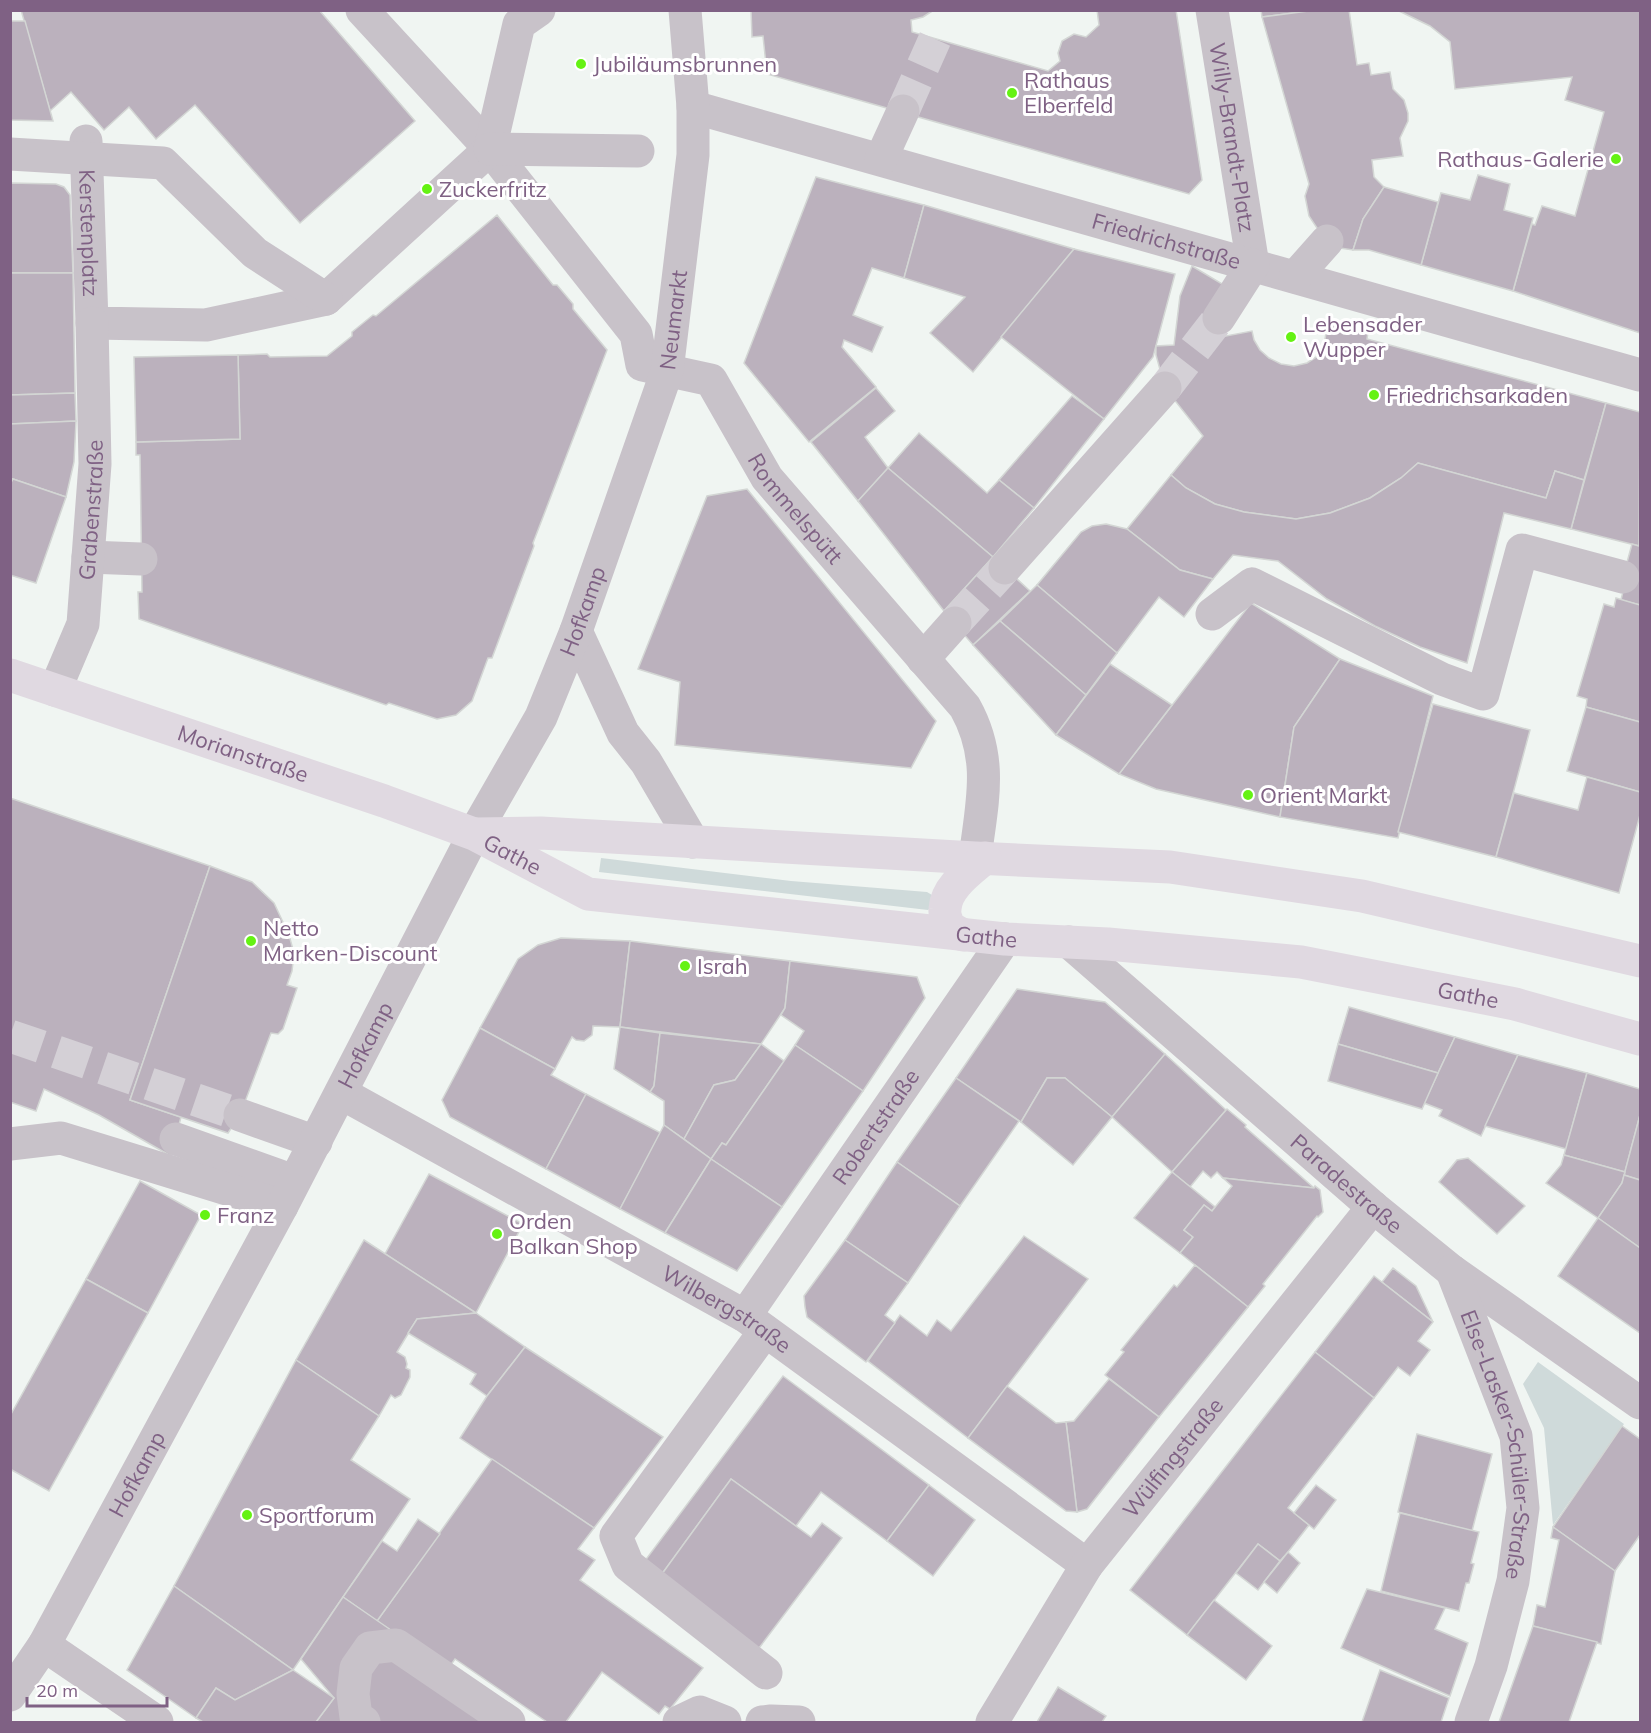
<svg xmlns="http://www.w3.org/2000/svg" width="1651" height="1733" viewBox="0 0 1651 1733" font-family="Mulish,sans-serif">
  <rect width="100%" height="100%" fill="#f0f5f2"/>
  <g fill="#cfdada">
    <polygon points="601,858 791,881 927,892 932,895 931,907 928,910 599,872"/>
    <polygon points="1538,1362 1624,1424 1553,1525 1544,1428 1523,1384"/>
  </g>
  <g fill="#bbb1bd" stroke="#d3d6d4" stroke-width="1.5">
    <polygon points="21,10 319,10 415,121 300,223 195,105 156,139 129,107 104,130 71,92 50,111"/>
    <polygon points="751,10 934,10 923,17 911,20 912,32 1048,71 1060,61 1058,53 1062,41 1074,34 1086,37 1099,25 1097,10 1176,10 1202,180 1189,194 767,74 763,36 752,37"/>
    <polygon points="1261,10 1316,10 1262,17"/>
    <polygon points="1316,10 1349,10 1357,65 1369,63 1371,75 1390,72 1393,89 1404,100 1408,113 1408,121 1400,138 1403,156 1372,160 1374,177 1384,187 1363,219 1353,250 1340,248 1321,234 1309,216 1305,196 1309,184 1262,17"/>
    <polygon points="1397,10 1640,10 1640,333 1513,291 1532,224 1535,225 1542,206 1575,216 1604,112 1565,100 1572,77 1455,89 1450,42 1430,26"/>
    <polygon points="10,21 25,21 53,121 10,120"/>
    <polygon points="1478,175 1510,184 1504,210 1533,218 1513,291 1421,265 1441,193 1470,200"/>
    <polygon points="816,177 924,205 904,278 872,268 853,315 883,327 872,352 844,340 842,347 876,387 809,442 744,363"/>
    <polygon points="10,183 56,184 64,187 70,195 73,273 10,273"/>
    <polygon points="1384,187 1438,202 1421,265 1369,250 1353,250 1363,219"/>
    <polygon points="924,205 1074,249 973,372 930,333 965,297 904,278"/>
    <polygon points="497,215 553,285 557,285 573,304 573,309 607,350 533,543 534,546 492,658 488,658 472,701 456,715 437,719 389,703 386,705 139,619 138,592 142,592 140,455 136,455 136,442 240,439 238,355 267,354 270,357 327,356 352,336 352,332 373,315 376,316"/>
    <polygon points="1074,249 1175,274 1153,357 1104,419 1001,337"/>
    <polygon points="1192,266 1229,288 1218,331 1221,337 1252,331 1254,340 1260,350 1269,358 1281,364 1294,366 1307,363 1318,356 1324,346 1327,326 1369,325 1367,339 1606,403 1584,480 1555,471 1546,498 1418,463 1401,478 1370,498 1330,513 1296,519 1244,512 1215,504 1186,488 1171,475 1203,436 1165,388 1156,355 1156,346 1174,345 1180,296"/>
    <polygon points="10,273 73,273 75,393 10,395"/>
    <polygon points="238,355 240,439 136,442 134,357"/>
    <polygon points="876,388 895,411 865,437 888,468 858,501 811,442"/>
    <polygon points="75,393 76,421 10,424 10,395"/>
    <polygon points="1072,396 1104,419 1034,508 999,480"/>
    <polygon points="1606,403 1640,412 1639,546 1571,529"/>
    <polygon points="76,421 74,462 66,497 10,478 10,424"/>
    <polygon points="919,433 987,493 999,480 1034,508 993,557 888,468"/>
    <polygon points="1418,463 1546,498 1555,471 1584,480 1571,529 1504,513 1467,663 1420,647 1375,626 1327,599 1278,561 1233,555 1213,579 1180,570 1127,529 1171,475 1186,488 1215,504 1244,512 1296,519 1330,513 1370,498 1401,478"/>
    <polygon points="888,468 993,557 944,611 858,501"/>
    <polygon points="13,479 66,497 36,583 10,575 10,484"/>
    <polygon points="747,489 936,721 911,768 675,745 680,682 638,669 707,496"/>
    <polygon points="1106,524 1127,529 1180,570 1213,579 1184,617 1159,597 1117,653 1037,585 1081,532 1092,526"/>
    <polygon points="1640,542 1640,605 1621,600 1624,587 1623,577 1632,544 1639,546"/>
    <polygon points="993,557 1030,591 973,645 944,611"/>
    <polygon points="1037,585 1117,653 1086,695 1000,621"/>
    <polygon points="1616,598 1640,605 1640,722 1586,707 1587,699 1577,696 1604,604 1614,607"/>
    <polygon points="1251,603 1340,659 1294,727 1280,817 1156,789 1119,774"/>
    <polygon points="1000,621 1086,695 1056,735 973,645"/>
    <polygon points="1340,659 1433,696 1398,838 1280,817 1294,727"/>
    <polygon points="1110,664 1172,705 1119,774 1056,735"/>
    <polygon points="1433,704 1530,730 1496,857 1398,832"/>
    <polygon points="1586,707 1640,722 1640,792 1567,771"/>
    <polygon points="1587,777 1640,792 1640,815 1619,893 1496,857 1514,793 1578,810"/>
    <polygon points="10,798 210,866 130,1100 181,1117 171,1156 99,1115 44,1089 36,1111 10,1102"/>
    <polygon points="210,866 252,882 274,903 289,935 294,953 292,971 287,985 297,988 283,1029 278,1034 271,1033 240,1115 228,1133 130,1100"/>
    <polygon points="561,938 630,941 620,1027 593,1026 592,1035 584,1041 576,1040 572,1037 555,1069 480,1028 518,959 538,945"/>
    <polygon points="630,941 790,961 785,1008 761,1044 620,1027"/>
    <polygon points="790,961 917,977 925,998 863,1091 795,1045 804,1031 781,1015 785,1008"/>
    <polygon points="1017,989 1105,1002 1165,1054 1112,1117 1065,1078 1047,1078 1021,1122 956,1078"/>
    <polygon points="1349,1007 1455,1037 1438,1073 1338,1044"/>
    <polygon points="620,1027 660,1033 654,1086 650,1092 614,1069"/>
    <polygon points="480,1028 555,1069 551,1075 586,1094 546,1169 450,1117 442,1100"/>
    <polygon points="660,1033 761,1044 735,1080 714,1085 684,1139 664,1125 664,1101 650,1092 654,1086"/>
    <polygon points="1455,1037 1518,1055 1481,1136 1439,1116 1442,1110 1424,1103"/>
    <polygon points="761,1044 784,1061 726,1145 722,1143 711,1159 684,1139 714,1085 735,1080"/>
    <polygon points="1338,1044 1438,1073 1422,1109 1328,1081"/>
    <polygon points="795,1045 863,1091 782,1207 711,1159 722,1143 726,1145"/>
    <polygon points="1165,1054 1226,1110 1172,1172 1112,1117"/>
    <polygon points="1518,1055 1587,1073 1566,1149 1485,1126"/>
    <polygon points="1587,1073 1640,1089 1640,1115 1625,1172 1564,1155"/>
    <polygon points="956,1078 1019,1121 960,1206 897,1162"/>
    <polygon points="1047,1078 1065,1078 1112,1117 1073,1165 1021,1122"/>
    <polygon points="586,1094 661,1133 620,1209 546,1169"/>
    <polygon points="1227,1109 1246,1125 1245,1127 1314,1188 1223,1178 1217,1172 1211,1178 1203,1171 1190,1187 1172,1172"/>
    <polygon points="1640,1115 1640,1180 1624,1175"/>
    <polygon points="664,1125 711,1159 665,1233 620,1209"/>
    <polygon points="1564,1155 1625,1172 1622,1183 1598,1218 1546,1183 1561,1165"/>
    <polygon points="1468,1158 1525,1206 1497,1234 1439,1182 1457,1160"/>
    <polygon points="711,1159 782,1207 737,1271 665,1233"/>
    <polygon points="897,1162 960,1206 908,1283 845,1240"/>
    <polygon points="1172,1172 1215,1207 1212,1211 1204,1205 1184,1230 1193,1237 1180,1253 1134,1218"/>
    <polygon points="429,1174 523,1224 476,1313 385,1254"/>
    <polygon points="1624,1175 1640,1180 1640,1248 1598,1218 1622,1183"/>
    <polygon points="1223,1178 1314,1188 1315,1186 1320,1190 1323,1212 1318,1217 1317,1216 1263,1284 1265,1286 1248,1307 1180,1253 1193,1237 1184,1230 1204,1205 1212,1211 1232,1186"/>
    <polygon points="140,1181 201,1215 148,1313 86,1279"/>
    <polygon points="1598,1218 1640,1248 1640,1333 1558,1276"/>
    <polygon points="1024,1236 1088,1279 968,1438 868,1361 900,1315 927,1336 937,1320 951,1331"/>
    <polygon points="364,1240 476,1313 417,1319 397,1352 405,1357 407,1364 406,1368 410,1370 410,1377 401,1395 395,1398 391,1395 379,1416 296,1360"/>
    <polygon points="845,1240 908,1283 885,1315 895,1323 866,1362 807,1317 805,1307 804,1296"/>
    <polygon points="1195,1265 1248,1307 1159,1417 1105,1375 1124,1352 1121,1350 1174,1285 1177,1287"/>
    <polygon points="1393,1268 1416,1286 1433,1322 1382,1282"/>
    <polygon points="1374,1276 1433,1322 1418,1341 1430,1350 1410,1376 1398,1367 1374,1398 1315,1352"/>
    <polygon points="86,1279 148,1313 49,1491 10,1469 10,1416"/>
    <polygon points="476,1313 525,1347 487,1396 470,1384 476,1374 408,1333 417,1319"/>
    <polygon points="525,1347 663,1437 594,1528 460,1438 487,1396"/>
    <polygon points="1315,1352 1374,1398 1288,1508 1309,1525 1288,1552 1280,1561 1258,1544 1187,1635 1130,1590"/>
    <polygon points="296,1360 379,1416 351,1460 410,1499 293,1670 174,1586"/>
    <polygon points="783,1376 929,1485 887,1541 821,1492 796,1526 731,1479 659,1578 641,1566"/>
    <polygon points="1109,1379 1159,1417 1087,1509 1077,1512 1066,1422 1074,1421"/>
    <polygon points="1007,1386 1056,1423 1066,1422 1077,1512 1066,1511 968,1438"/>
    <polygon points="1622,1426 1640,1439 1640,1535 1615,1571 1553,1527"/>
    <polygon points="1417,1434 1492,1454 1472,1531 1398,1512"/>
    <polygon points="492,1459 594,1528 578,1549 595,1560 580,1580 703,1668 670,1709 665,1706 659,1714 602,1672 566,1722 547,1722 455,1659 448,1669 377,1621"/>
    <polygon points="731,1479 811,1537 822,1523 842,1538 756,1652 659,1578"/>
    <polygon points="929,1485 975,1520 933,1576 887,1541"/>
    <polygon points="1316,1485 1336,1500 1314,1529 1294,1513"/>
    <polygon points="1400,1513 1479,1532 1471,1563 1474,1564 1469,1583 1466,1583 1459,1611 1381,1591"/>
    <polygon points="418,1519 440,1534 377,1621 343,1597 382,1541 397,1551"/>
    <polygon points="1553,1527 1615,1571 1601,1644 1533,1626 1537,1605 1545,1607 1559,1540 1551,1538"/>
    <polygon points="1258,1544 1280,1561 1258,1590 1236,1573"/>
    <polygon points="1288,1552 1300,1563 1277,1593 1264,1582"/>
    <polygon points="174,1586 293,1670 235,1700 216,1688 196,1718 127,1670"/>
    <polygon points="1367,1589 1445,1608 1435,1629 1468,1643 1450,1696 1341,1648"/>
    <polygon points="343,1597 417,1648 492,1722 316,1722 334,1698 301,1659"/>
    <polygon points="1214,1600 1272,1646 1246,1680 1187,1635"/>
    <polygon points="1533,1626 1597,1642 1569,1722 1499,1722"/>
    <polygon points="293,1670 334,1698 316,1722 203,1722 196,1718 216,1688 235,1700"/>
    <polygon points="1380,1670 1449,1698 1441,1722 1362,1722"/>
    <polygon points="1058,1687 1106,1716 1102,1722 1037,1722"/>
  </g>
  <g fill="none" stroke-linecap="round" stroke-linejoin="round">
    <g stroke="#d4d0d6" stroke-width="33" stroke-dasharray="33 16" stroke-linecap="butt">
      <polyline points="903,111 935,39"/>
      <polyline points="1165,388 1219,318"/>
      <polyline points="955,623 1005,568"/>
      <polyline points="10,1036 240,1115"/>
    </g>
    <g stroke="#c8c2c9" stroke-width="33">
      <path id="s1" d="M362,10L490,149L636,334L642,365L711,380L767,478L965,707C994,759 982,802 975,858"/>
      <path id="s2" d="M1212,10L1253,265"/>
      <path id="s3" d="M693,107L1640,375"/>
      <path id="s4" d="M86,141L92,323L206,325L326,299L490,149"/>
      <polyline points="490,149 519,24 539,10"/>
      <polyline points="490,149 638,151"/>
      <polyline points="10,154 163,163 255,253 326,299"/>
      <polyline points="881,159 903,111"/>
      <polyline points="1295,277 1327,241"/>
      <polyline points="1219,318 1253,265"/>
      <polyline points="88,557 141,559"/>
      <polyline points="1005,568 1165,388"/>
      <polyline points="1212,614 1252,584 1442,679 1483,694 1522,550 1623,577"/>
      <polyline points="576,631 623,733 646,762 693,842"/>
      <polyline points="923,659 955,623"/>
      <path id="s5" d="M55,690L83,624L95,464L92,323"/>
      <path id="s6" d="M1069,942L1373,1207L1452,1271L1640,1403"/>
      <path id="s7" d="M341,1093L745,1316L1087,1565"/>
      <polyline points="240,1115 316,1142"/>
      <polyline points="176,1139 294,1181"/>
      <polyline points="10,1144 61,1138 282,1206"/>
      <path id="s8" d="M1452,1271L1516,1436L1523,1508L1513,1581L1491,1666L1471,1722"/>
      <path id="s9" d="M745,1316L1005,939"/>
      <polyline points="765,1331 616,1536 628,1565 766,1673"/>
      <polyline points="44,1645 157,1722"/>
      <path id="s10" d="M10,1695L44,1645L282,1206L474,834L541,717L576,631L667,371L693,155V107L685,10"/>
      <polyline points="364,1722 356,1717 353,1694 356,1668 370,1648 396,1645 509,1722"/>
      <polyline points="679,1722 700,1712 725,1722"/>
      <polyline points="762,1722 771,1721 799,1722"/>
      <path id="s11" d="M992,1722L1087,1565L1373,1207"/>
    </g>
    <g stroke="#e0d9e1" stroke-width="33">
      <path id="s12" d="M10,675L384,801L474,834L588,894L1005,939L1108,944L1301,962L1515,1004L1640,1039"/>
      <polyline points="476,834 541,833 975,858 1170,867 1362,896 1640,961"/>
      <path d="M963,935L949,927C947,921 944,915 945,909C946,887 970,871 985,858"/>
    </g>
  </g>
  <g fill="#65f213" stroke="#fff" stroke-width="2">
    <circle cx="581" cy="64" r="6"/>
    <circle cx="1012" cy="93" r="6"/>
    <circle cx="1616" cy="159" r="6"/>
    <circle cx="427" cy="189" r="6"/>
    <circle cx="1291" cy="337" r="6"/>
    <circle cx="1374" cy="395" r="6"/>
    <circle cx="1248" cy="795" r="6"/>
    <circle cx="251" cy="941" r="6"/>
    <circle cx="685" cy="966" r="6"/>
    <circle cx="205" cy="1215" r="6"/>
    <circle cx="497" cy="1234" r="6"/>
    <circle cx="247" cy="1515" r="6"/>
  </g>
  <g text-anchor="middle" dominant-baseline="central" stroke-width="6" stroke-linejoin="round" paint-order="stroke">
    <g font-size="22" fill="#7f6184" stroke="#fff" text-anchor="start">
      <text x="593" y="64">Jubiläumsbrunnen</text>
      <text x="1024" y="80">Rathaus<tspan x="1024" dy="25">Elberfeld</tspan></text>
      <text x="1604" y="159" text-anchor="end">Rathaus-Galerie</text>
      <text x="439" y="189">Zuckerfritz</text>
      <text x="1303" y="324">Lebensader<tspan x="1303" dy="25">Wupper</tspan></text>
      <text x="1386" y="395">Friedrichsarkaden</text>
      <text x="1260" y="795">Orient Markt</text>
      <text x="263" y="928">Netto<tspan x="263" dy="25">Marken-Discount</tspan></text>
      <text x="697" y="966">Israh</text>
      <text x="217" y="1215">Franz</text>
      <text x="509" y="1221">Orden<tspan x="509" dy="25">Balkan Shop</tspan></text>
      <text x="259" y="1515">Sportforum</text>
    </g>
    <g font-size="22" fill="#7f6184" stroke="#fff">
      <text stroke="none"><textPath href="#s2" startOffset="129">Willy-Brandt-Platz</textPath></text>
      <text stroke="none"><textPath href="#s4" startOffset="92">Kerstenplatz</textPath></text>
      <text stroke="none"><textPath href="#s3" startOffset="492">Friedrichstraße</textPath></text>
      <text stroke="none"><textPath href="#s10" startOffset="1533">Neumarkt</textPath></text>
      <text stroke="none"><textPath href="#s1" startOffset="681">Rommelspütt</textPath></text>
      <text stroke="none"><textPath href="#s5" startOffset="186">Grabenstraße</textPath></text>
      <text stroke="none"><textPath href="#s10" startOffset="1227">Hofkamp</textPath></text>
      <text stroke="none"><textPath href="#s12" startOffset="246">Morianstraße</textPath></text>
      <text stroke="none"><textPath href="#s12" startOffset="534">Gathe</textPath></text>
      <text stroke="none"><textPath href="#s12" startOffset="1020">Gathe</textPath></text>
      <text stroke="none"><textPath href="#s12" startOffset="1506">Gathe</textPath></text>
      <text stroke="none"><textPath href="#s10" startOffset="741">Hofkamp</textPath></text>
      <text stroke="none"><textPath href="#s9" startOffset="230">Robertstraße</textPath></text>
      <text stroke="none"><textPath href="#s6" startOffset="368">Paradestraße</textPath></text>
      <text stroke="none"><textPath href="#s7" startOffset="442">Wilbergstraße</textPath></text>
      <text stroke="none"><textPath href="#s8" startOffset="182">Else-Lasker-Schüler-Straße</textPath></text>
      <text stroke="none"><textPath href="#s11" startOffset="321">Wülfingstraße</textPath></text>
      <text stroke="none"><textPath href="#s10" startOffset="255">Hofkamp</textPath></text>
    </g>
  </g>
  <rect width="1651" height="1733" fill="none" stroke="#7f6184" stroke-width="24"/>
  <path d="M27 1697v9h140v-9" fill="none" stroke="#7f6184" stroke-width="3"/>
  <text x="36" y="1697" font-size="18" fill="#7f6184" stroke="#ffffff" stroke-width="4.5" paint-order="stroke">20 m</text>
</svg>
